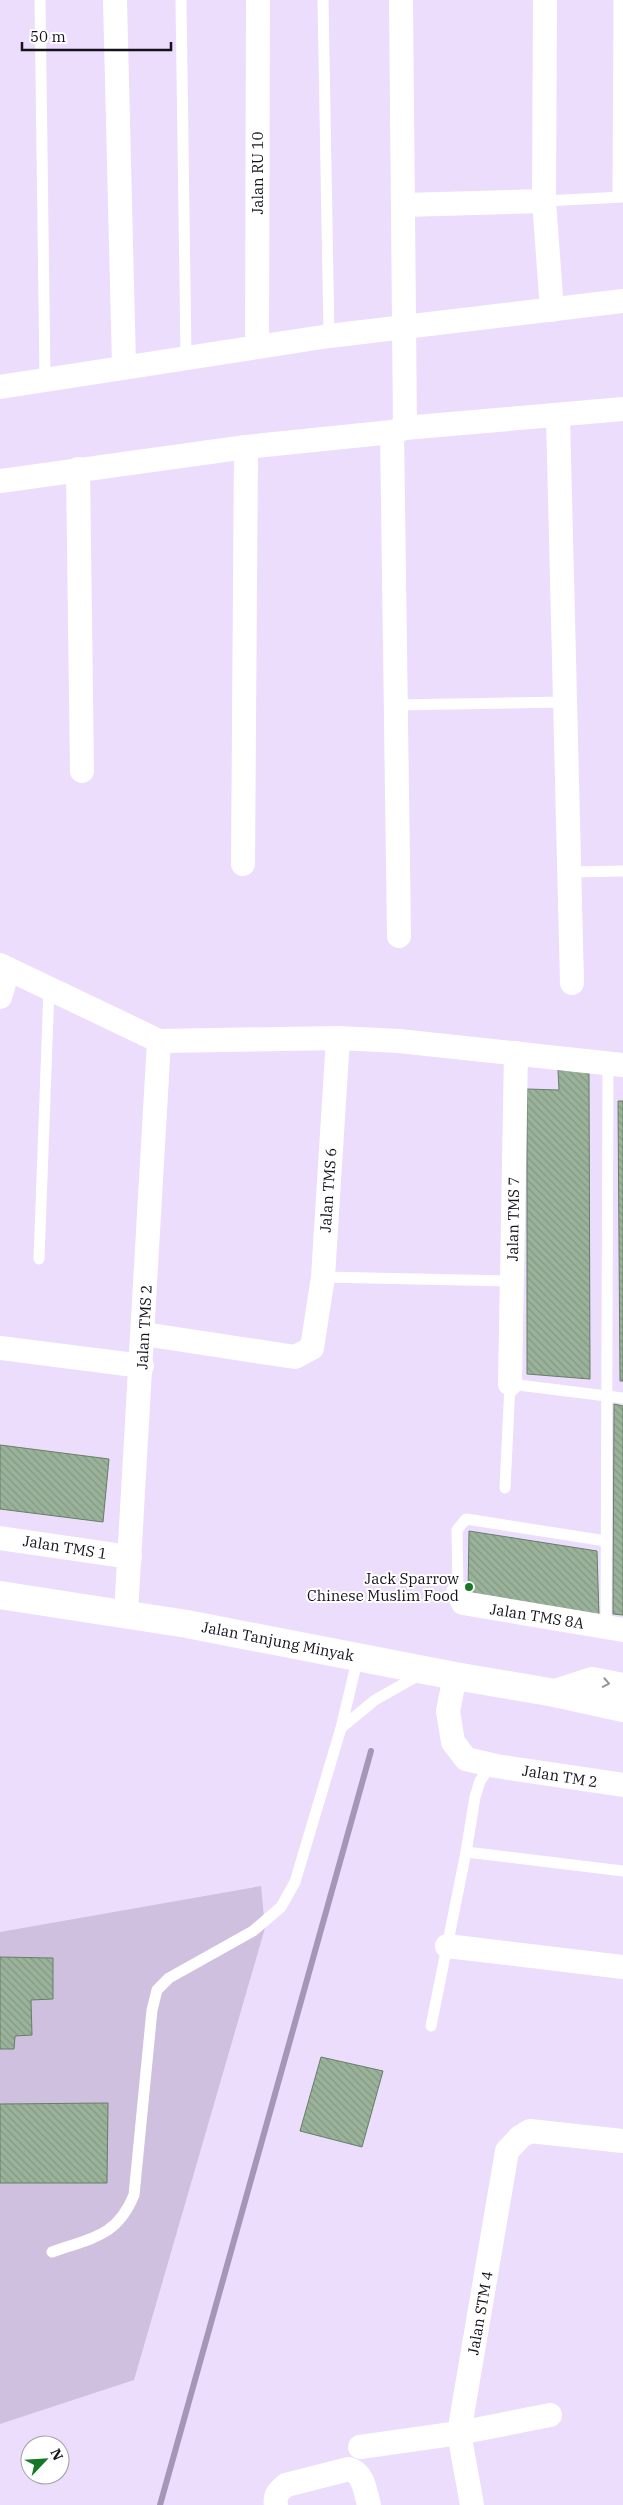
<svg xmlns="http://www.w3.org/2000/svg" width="623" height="2505" viewBox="0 0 623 2505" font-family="'IBM Plex Serif',serif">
  <defs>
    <pattern id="building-back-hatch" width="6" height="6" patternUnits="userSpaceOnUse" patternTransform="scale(1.25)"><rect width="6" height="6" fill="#99b299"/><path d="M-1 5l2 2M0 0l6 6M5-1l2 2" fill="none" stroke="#839883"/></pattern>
  </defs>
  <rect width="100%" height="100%" fill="#ecddfc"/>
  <polygon fill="#cfc0df" points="261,1886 265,1928 134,2380 0,2424 0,1932"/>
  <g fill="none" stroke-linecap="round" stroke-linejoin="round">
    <polyline stroke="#a595b6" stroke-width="6" points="160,2505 371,1751"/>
  </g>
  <g fill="url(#building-back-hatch)" stroke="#677e67">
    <polygon points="558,1070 589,1070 590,1379 527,1374 527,1089 559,1090"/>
    <polygon points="618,1101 623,1101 623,1381 620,1381"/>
    <polygon points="614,1404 623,1406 623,1615 613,1614"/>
    <polygon points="0,1445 109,1459 103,1522 0,1509"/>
    <polygon points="469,1531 597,1551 599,1617 468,1596"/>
    <polygon points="0,1957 53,1958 53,1999 31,2000 32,2035 15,2036 14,2049 0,2049"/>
    <polygon points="321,2057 383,2071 362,2147 300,2131"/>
    <polygon points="108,2103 107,2183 0,2183 0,2104"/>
  </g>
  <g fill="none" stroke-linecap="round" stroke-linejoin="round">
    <g stroke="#fff" stroke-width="11">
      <polyline points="40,0 45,378"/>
      <polyline points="181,0 186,357"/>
      <polyline points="323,0 329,336"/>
      <polyline points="618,197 619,0"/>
      <polyline points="544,201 623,197"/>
      <polyline points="396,705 565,702"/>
      <polyline points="569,872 623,871"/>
      <polyline points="39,1259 49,989"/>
      <polyline points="323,1277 512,1281"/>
      <polyline points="505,1488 510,1384 623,1398"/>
      <polyline points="458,1593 457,1530 466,1519 606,1541"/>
      <polyline points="606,1627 608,1063"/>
      <polyline points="341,1728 375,1700 421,1674"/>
      <polyline points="466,1852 623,1871"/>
      <polyline points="431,2026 466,1852 475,1797 480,1781 487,1771 495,1767"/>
      <path d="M52,2252C91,2238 117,2237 134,2195L152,2010L157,1990L169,1978L253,1931L281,1907L295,1882L341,1728L358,1657"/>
    </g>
    <g stroke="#fff" stroke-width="24">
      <polyline points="115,0 124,366"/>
      <polyline points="401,0 405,428"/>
      <polyline points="545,0 544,201 552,310"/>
      <polyline points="404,205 544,201"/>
      <polyline points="257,346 258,0"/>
      <polyline points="0,387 329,336 623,301"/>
      <polyline points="558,416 572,983"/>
      <polyline points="392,432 399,936"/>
      <polyline points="78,469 82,771"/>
      <polyline points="0,481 246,447 392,432 405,428 623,409"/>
      <polyline points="243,864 246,447"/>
      <polyline points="0,965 159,1041 338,1038 399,1041 623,1065"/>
      <polyline points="0,997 8,970"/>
      <polyline points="144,1334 295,1357 312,1348 323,1277 338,1038"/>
      <polyline points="0,1348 142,1366"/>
      <polyline points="510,1384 516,1053"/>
      <polyline points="0,1538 130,1557"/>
      <polyline points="458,1593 463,1603 623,1630"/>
      <polyline points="126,1613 159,1041"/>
      <polyline points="455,1676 448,1711 453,1742 466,1759 496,1766 623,1785"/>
      <polyline points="447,1946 623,1967"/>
      <polyline points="360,2447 459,2433 550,2415"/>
      <path d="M276,2505C274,2495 279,2491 286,2485L349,2469C364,2473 365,2491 369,2505"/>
      <polyline points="472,2505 459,2433 507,2151 520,2137 530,2131 623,2141"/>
    </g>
    <g stroke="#fff" stroke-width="28">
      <polyline points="0,1595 187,1624 455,1676 555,1693 623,1708"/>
      <polyline points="555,1693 592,1681 623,1687"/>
    </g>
  </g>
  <defs><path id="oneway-chevron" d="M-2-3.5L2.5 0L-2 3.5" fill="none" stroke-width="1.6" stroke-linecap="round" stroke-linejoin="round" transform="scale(1.25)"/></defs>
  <use stroke="#969498" href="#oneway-chevron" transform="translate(606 1683) rotate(11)"/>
  <circle fill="#167727" stroke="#fff" stroke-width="2" cx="469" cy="1587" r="5"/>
  <g text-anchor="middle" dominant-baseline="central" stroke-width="4" stroke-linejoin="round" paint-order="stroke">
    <g font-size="15" fill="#16111b" stroke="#fff">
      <text transform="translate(257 173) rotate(-90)">Jalan RU 10</text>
      <text transform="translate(328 1190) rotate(-86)">Jalan TMS 6</text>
      <text transform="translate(513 1219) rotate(-89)">Jalan TMS 7</text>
      <text transform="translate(144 1327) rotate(-87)">Jalan TMS 2</text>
      <text transform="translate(65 1547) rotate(9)">Jalan TMS 1</text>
      <text transform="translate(537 1616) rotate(9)">Jalan TMS 8A</text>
      <text transform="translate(278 1641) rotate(11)">Jalan Tanjung Minyak</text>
      <text transform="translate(560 1776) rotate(9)">Jalan TM 2</text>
      <text transform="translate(480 2313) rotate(-80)">Jalan STM 4</text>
    </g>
    <g font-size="15" fill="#16111b" stroke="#fff" text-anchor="end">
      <text x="459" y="1578">Jack Sparrow<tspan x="459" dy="17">Chinese Muslim Food</tspan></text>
    </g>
  </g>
  <g transform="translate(45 2460) rotate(65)"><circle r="24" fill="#ffffff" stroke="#a2a0a4"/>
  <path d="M0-4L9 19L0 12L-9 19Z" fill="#167727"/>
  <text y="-8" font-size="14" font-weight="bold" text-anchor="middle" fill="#16111b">N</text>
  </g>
  <path d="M22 42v8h149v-8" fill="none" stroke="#16111b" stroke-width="2.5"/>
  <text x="30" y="42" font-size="15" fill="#16111b" stroke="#ffffff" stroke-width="4" paint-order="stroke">50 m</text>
</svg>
